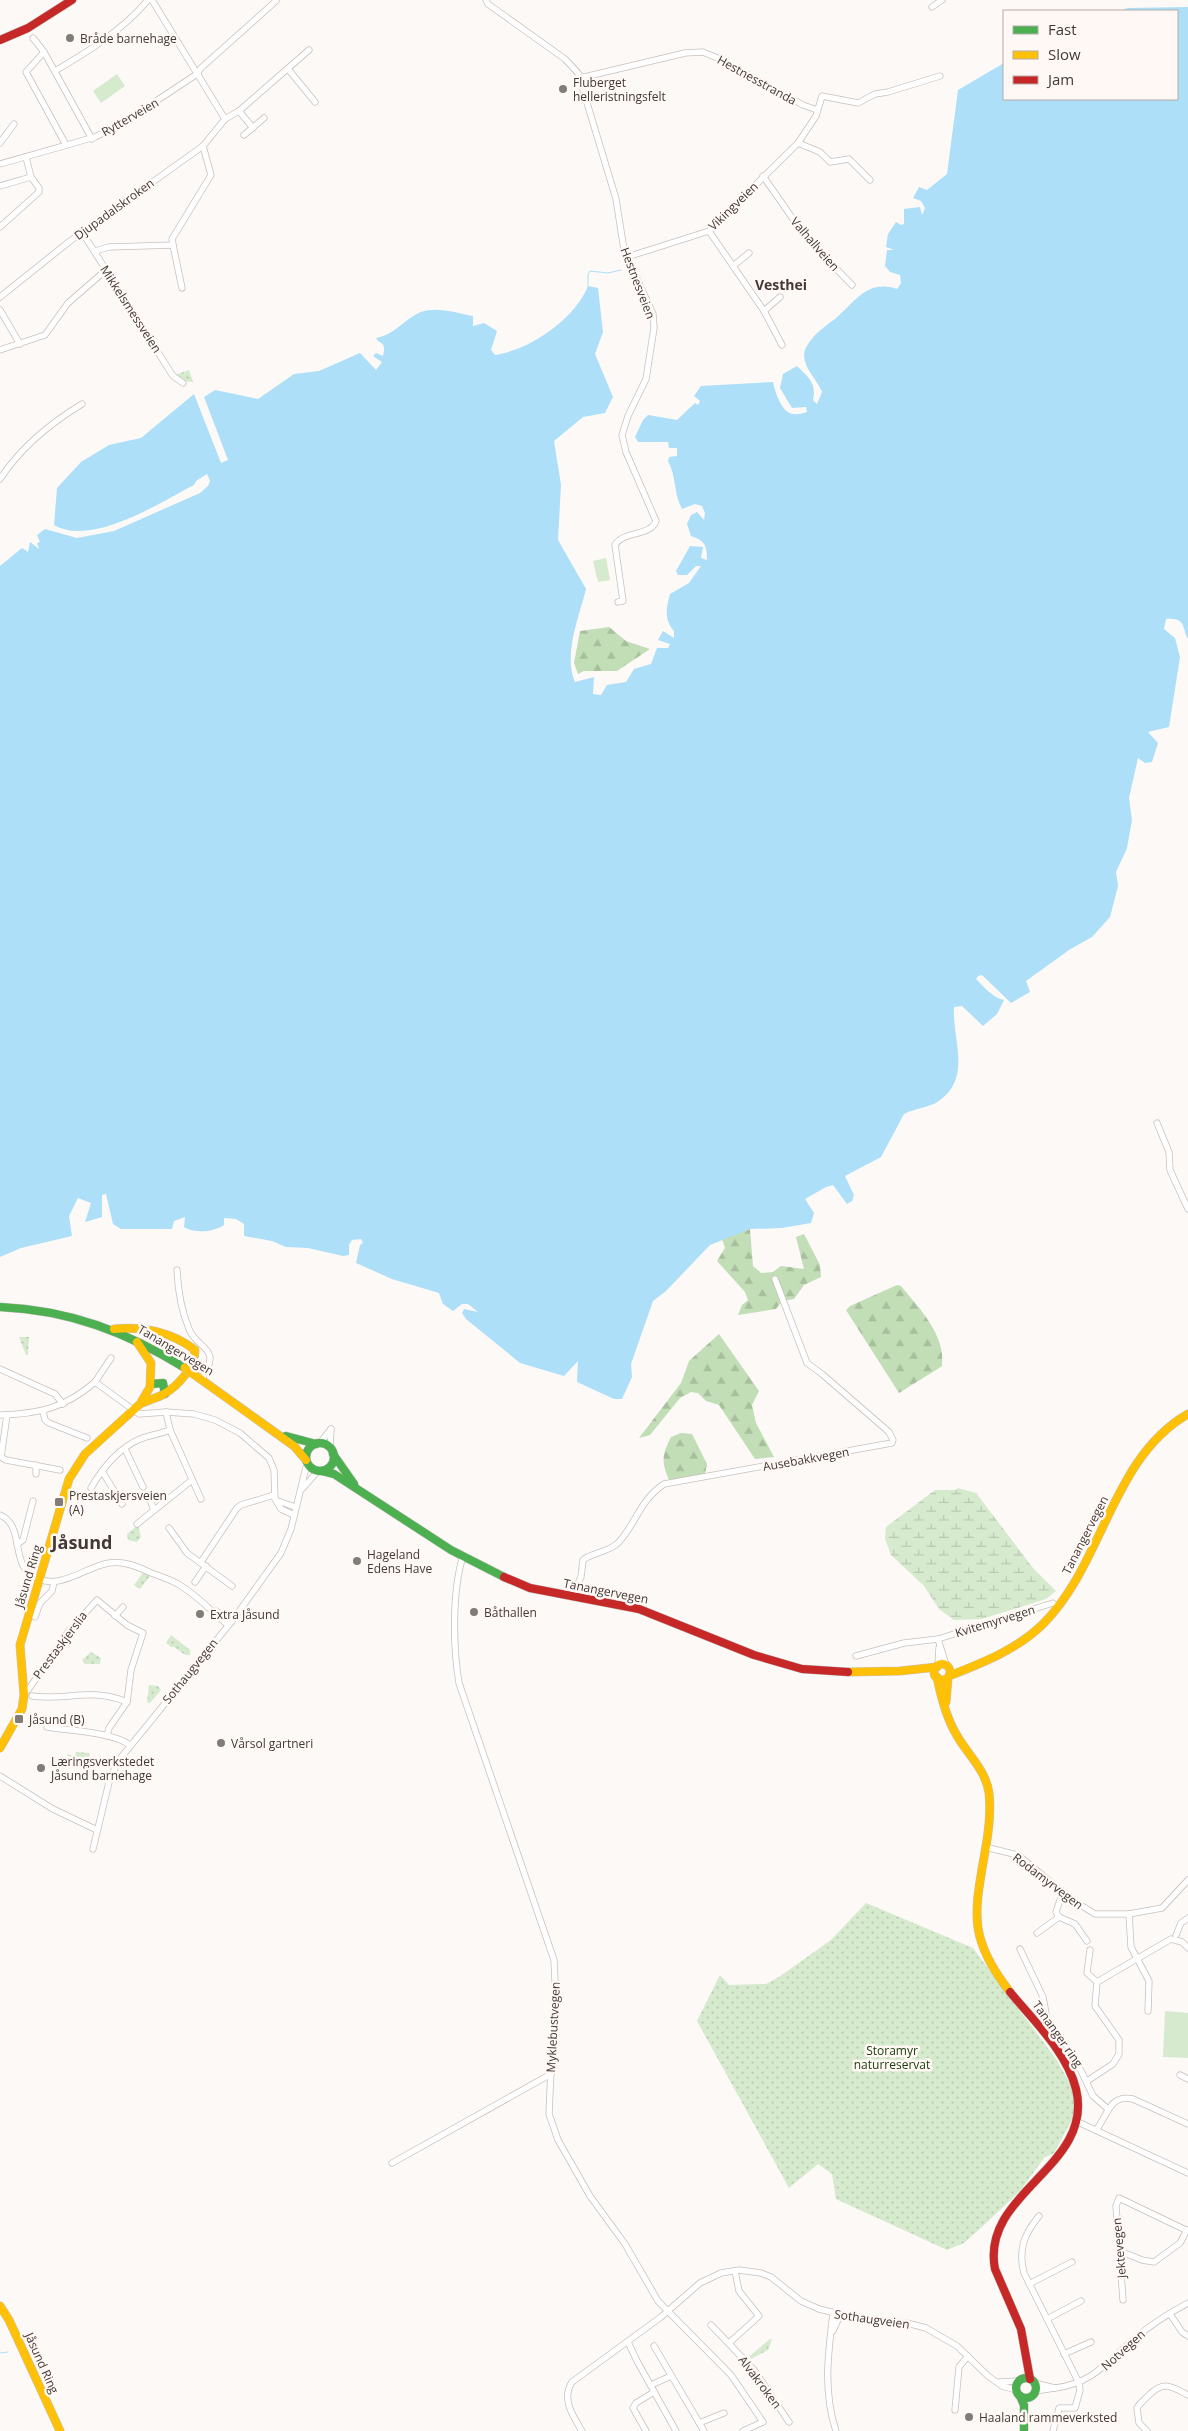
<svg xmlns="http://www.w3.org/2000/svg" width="1188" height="2431" viewBox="0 0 1188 2431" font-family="'Open Sans',sans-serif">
  <defs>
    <pattern id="forest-firs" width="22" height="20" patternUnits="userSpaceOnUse" patternTransform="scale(1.25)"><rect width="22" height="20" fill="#c2deb7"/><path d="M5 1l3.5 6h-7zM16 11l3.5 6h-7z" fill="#a8bf9e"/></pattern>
    <pattern id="wetland-marsh" width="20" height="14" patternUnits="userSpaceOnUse" patternTransform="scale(1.25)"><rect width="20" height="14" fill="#d6eace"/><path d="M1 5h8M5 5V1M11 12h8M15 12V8" fill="none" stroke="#b9c9b2"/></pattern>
    <pattern id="park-dots" width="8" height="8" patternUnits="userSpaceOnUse" patternTransform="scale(1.25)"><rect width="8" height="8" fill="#d6eace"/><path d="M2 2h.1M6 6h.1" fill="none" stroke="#b9c9b2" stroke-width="1.8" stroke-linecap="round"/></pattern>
  </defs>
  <rect width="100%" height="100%" fill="#fcf9f7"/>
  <g fill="#d6eace">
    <polygon points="117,74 125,86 101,103 93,91"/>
    <polygon points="606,558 610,580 598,582 593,561"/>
    <polygon points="1165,2011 1188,2013 1188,2058 1163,2057"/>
  </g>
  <g fill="url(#forest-firs)">
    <polygon points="609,627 626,641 650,649 617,671 584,671 578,674 574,663 580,631"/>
    <polygon points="750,1229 753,1266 761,1273 773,1272 781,1266 804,1269 796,1237 804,1234 820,1265 821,1277 804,1285 794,1299 782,1301 776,1309 738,1315 742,1305 748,1300 745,1292 717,1261 725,1248 722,1239"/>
    <path d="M897,1285L901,1286C919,1308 946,1335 942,1366L936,1370L899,1393L846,1310L850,1306Z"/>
    <polygon points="719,1334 759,1391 752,1405 756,1423 774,1457 755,1459 719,1405 706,1401 698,1393 691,1392 680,1398 650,1435 639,1438 681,1383 689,1361"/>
    <path d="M681,1433L692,1434L707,1464L705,1474L669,1480C661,1461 662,1455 671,1437Z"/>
  </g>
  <polygon fill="url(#wetland-marsh)" points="958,1488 976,1493 1033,1568 1056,1591 1046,1599 982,1619 954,1620 939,1609 924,1586 891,1555 885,1539 886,1527 935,1490 956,1490"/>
  <g fill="url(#park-dots)">
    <polygon points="189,370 193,382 184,381 175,375"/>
    <polygon points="19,1337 29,1337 28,1355 26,1355"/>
    <polygon points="138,1525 141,1537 137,1542 128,1540 127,1534"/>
    <polygon points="143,1573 150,1576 140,1589 134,1585"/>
    <polygon points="171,1635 190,1650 190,1655 185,1655 174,1647 171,1647 166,1643"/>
    <polygon points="91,1652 101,1658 100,1664 85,1664 82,1660"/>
    <polygon points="149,1685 158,1686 161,1690 150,1703 147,1702"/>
    <polygon points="76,1752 90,1753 89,1759 69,1760 67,1754 75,1756"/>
    <polygon points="866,1903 973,1948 1056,2059 1072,2087 1075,2114 1054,2153 1044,2158 1020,2191 984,2225 964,2243 947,2250 836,2199 832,2174 818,2164 789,2188 697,2021 720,1975 729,1985 766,1984 779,1977 831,1940"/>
    <polygon points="770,2339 772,2339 768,2350 751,2359 750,2356"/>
  </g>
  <path fill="#addff8" d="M1188,7V639C1182,629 1187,617 1166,619L1164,629L1175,638L1180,657L1169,727L1148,732L1158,743L1152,762L1145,763L1138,758L1129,798L1132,820L1127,848L1116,872L1118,886L1110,917L1092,937L1069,950L1026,981L1030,992L1011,1003L982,975L978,976L976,979C984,987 993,998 1004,1000L997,1014L983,1026L962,1006L954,1007C952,1038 972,1077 940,1100C930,1108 915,1108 904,1114L881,1157L845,1176L854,1195L852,1201L847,1204L833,1185L826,1187L805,1199L814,1213L811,1223L782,1228L750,1229L710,1245L666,1291L653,1301L631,1364L632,1377L622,1399H614L577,1382L578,1361L564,1376L520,1363L466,1319L462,1313L464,1309L478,1312L468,1304H462L453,1311L443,1304L439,1293L392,1279L356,1263L360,1245L363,1243L361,1239L352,1240L349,1245V1255L343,1256L308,1248L286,1247L272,1241L244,1236V1224L236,1219L224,1218V1225C213,1232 195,1234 184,1227L185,1217L174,1221L172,1229H121L113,1224L106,1194L102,1195V1217L85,1222L91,1203L78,1198L69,1216L72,1236L21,1248L0,1257V566L22,548L28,552L30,542L39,549L37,543L40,542L37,535L45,529L77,538L114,531L200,493L208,486L210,481L207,474L196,481L194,485C159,503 92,547 54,525L57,488L81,462L109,445L141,438L194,394L221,463L228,460L204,397L215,390L258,399L294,374L319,371L360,353L376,370L382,362L373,356L376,353L383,356C387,340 379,345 376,338C395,335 404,319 421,312C436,306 458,313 473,316V326L484,323L497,331L491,350L495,355C530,350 575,319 588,286L598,288L603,332L595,354L613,397L605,413L583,417L554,441L561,485L558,540L586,589C579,617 563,655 575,682L594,677L593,694L601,695L607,685L626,682L634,669L651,664L657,648H668L670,644L658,640L663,631L674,638V631C664,620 666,608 670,594L689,583L701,566H696L687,575H678L676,571L690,546L703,547L701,558L707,560C707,545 705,541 691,536L687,524L691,515L697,512L704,520L705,513L702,506L695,504L682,509C673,492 677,478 668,461L669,457L677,456V448H669L668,442H638L635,437L643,420L648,415L677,420L695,403L698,405L700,401L694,396L701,386L773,382C775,392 782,414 794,414C798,415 803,413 807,412L806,407L792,408L780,388L783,374L797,366C808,377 817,383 813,400L817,404L822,392C817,379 800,365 805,350C810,337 825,326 835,319C855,302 867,279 897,289L901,283L900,275L890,272L885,266L887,250H894L886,247L888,234L896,222L901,225L904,224V209L920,207L922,215L925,208L921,201L913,198L919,187L927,190L947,174L958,90L1004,63V99H1177V11H1120L1128,8Z"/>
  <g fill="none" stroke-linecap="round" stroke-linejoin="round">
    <g stroke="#addff8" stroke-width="1">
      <polyline points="588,286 588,275 590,271 608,273 621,270"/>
      <polyline points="0,2353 8,2352"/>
    </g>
    <g stroke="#c6c1be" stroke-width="7">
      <g id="street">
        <polyline points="152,0 225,119"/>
        <path d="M486,0L488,4L565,59L578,73L616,199L624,250L653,314L654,328L646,379L628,416L622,435L626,452L656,521C650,537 624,530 615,545L623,601L618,602"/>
        <polyline points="932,7 942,0"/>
        <polyline points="33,38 44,52 92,139"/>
        <polyline points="44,52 26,72 66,145"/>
        <polyline points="288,69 315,102"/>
        <path d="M55,71C89,51 123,30 148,0"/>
        <polyline points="580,78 685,53 703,52 722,60 803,105 817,110"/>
        <polyline points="239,111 253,128"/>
        <polyline points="225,119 239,111 309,50"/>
        <polyline points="244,135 264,118"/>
        <polyline points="0,143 14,124"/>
        <polyline points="798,143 820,152 830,162 849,159 870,180"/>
        <polyline points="26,157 31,177"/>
        <polyline points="0,164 95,137 123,123 197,74 201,68 276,1"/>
        <polyline points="763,176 807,239 852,285"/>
        <polyline points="0,186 31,177 39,188 39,192 0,227"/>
        <polyline points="709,231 764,311 782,345"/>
        <polyline points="82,232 173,376 183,383"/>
        <polyline points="173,245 182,288"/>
        <polyline points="95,251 109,247 173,245 172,239 211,175 203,146"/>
        <polyline points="627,257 709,231 798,143 816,116 822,96 858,103 875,94 888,92 940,76"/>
        <polyline points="733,266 749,253"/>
        <polyline points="0,297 70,241 203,146 225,119"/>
        <polyline points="0,310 20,344"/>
        <polyline points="764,311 780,297"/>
        <polyline points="0,350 45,335 68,303 106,270"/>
        <path d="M0,479C21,447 49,424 82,404"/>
        <polyline points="1157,1123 1169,1152 1170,1170 1188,1209"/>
        <path d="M177,1270C178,1290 181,1310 189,1329C197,1350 223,1346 202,1379"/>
        <polyline points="0,1369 55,1394 63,1404"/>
        <polyline points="95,1382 111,1358"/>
        <polyline points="43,1411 45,1420 49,1423 87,1438"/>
        <polyline points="166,1412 170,1430 201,1499"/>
        <path d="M0,1415C39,1414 65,1408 95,1382L139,1414L166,1412L194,1414L215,1420L240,1433L269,1458L274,1470L275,1499L281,1509L294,1515"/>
        <polyline points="7,1415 1,1457 6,1460 60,1470"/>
        <polyline points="320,1443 331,1429"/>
        <polyline points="330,1447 331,1429"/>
        <polyline points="125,1449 143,1487"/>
        <polyline points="102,1471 122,1504"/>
        <polyline points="36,1474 36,1465"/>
        <path d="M91,1488C102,1469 119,1448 140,1439C150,1435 160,1434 170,1430"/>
        <polyline points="302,1489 318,1471"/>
        <polyline points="150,1500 154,1510"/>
        <polyline points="278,1501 295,1507"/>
        <path d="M0,1515C26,1526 9,1566 36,1578C61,1590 85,1567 109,1563C124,1561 136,1566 149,1572C159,1576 169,1579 178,1584C197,1595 211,1611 228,1625"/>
        <polyline points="137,1524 192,1480"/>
        <polyline points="169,1528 187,1553 232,1586"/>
        <polyline points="17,1544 23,1540 33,1501"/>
        <path d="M463,1556C452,1591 453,1647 459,1683L554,1960L555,1981L549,2114L558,2140L590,2196L625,2244L658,2301L731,2375L763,2422L743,2431"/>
        <polyline points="201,1562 237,1508 241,1505 274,1495"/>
        <polyline points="195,1582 206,1566"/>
        <path d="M572,1596L581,1577L583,1560C593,1552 607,1553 618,1543C637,1523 638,1502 664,1484L892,1443L893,1440L889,1432L822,1374L807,1363L775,1279"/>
        <polyline points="216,1611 232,1621"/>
        <polyline points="115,1616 123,1607"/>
        <polyline points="35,1617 40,1603 52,1591 54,1582"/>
        <polyline points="938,1639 946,1665"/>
        <polyline points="856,1656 904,1643 938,1639 1053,1603"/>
        <polyline points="938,1665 939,1648"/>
        <polyline points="24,1691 28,1690 68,1632 97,1600 127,1625 143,1633 131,1670 127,1702 109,1728 107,1736"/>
        <path d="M32,1696C67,1701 91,1687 127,1702"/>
        <path d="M47,1727C70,1731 112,1732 130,1745"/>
        <polyline points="0,1776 53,1809 97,1830"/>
        <polyline points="985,1847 1018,1855 1074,1901 1095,1914 1129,1914 1162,1908 1188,1880"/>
        <polyline points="93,1849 110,1778 119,1760 232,1621 281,1553 291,1529 307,1463"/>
        <polyline points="1065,1893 1060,1900 1056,1912 1059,1917 1075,1924 1087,1941"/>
        <polyline points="1129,1914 1131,1947 1149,1981 1148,2011"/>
        <polyline points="1037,1933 1059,1917"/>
        <polyline points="1176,1935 1181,1923 1188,1918"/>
        <polyline points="1020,1949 1043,1997 1047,2019 1074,2056 1093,2096 1108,2109"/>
        <polyline points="1090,1950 1087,1973 1097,1982"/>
        <polyline points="1180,2075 1188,2079"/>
        <polyline points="1087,2081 1113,2064 1119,2054 1119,2040 1095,2006 1097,1982 1171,1939 1182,1942 1188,1948"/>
        <polyline points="1078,2122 1188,2173"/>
        <path d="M1097,2129C1108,2114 1110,2094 1133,2099L1188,2124"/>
        <polyline points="392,2163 551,2074"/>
        <path d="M1039,2216C1024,2234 1018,2250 1024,2273L1079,2383L1080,2390L1075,2408H1059L1053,2431"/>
        <polyline points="1120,2251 1142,2260 1154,2262 1180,2243 1187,2230"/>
        <polyline points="1029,2284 1072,2262"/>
        <polyline points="1123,2300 1116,2206 1119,2198 1188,2231"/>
        <path d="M833,2314C828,2353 823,2392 836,2431"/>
        <polyline points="1170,2314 1182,2332 1188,2336"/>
        <polyline points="1047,2319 1081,2301"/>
        <polyline points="711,2325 754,2370 789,2422"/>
        <polyline points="833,2331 840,2315"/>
        <polyline points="628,2342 637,2361 676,2431"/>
        <polyline points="729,2343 759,2316 739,2291 735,2271"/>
        <polyline points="654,2346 704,2431"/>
        <polyline points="1064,2354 1091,2342"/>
        <polyline points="999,2382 1018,2381"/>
        <polyline points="1034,2383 1055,2388 1035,2391"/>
        <polyline points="651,2385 671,2376"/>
        <path d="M1055,2388C1093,2383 1106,2363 1133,2340C1149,2326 1169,2313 1188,2303"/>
        <polyline points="955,2410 959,2367 968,2356"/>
        <polyline points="699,2423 724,2413"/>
        <path d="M582,2431C573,2416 561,2399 572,2382L661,2317L700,2283L721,2273L739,2270L761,2273L771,2277L801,2301L819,2309L856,2318L907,2323L926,2328L957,2346L988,2376L1002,2386L1016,2390"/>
        <polyline points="646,2431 633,2408 636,2403 654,2392"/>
        <path d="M1147,2431L1139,2423L1137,2408C1140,2403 1144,2400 1148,2396C1164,2380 1170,2386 1188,2395"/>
      </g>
    </g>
    <g stroke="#c6c1be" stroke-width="9">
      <g id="fast">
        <path d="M0,1307C69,1310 127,1332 185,1368"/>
        <polyline points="151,1384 163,1383 165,1394"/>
        <polyline points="286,1436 316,1444"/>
        <circle cx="320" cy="1457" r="14"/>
        <polyline points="333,1454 354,1484"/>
        <polyline points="322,1471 334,1474 451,1550 504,1577"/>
        <circle cx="1026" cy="2388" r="10"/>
        <polyline points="1020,2396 1024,2405 1024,2431"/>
      </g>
    </g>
    <g stroke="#c6c1be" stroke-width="9">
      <g id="slow">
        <path d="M114,1329C142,1326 172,1332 195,1350C195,1367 178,1386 164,1394C157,1398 149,1400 142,1403"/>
        <polyline points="192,1373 294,1446 306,1460"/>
        <circle cx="942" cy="1672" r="8"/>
        <polyline points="848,1672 900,1671 937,1667"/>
        <path d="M949,1676C982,1663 1016,1650 1042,1625C1104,1564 1111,1458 1188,1414"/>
        <path d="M937,1677C941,1697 946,1717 956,1734C967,1754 986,1770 989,1793C991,1811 989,1829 986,1846C975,1911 966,1936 1010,1992"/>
        <polyline points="946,1702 948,1678"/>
        <polyline points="0,1748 22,1709 24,1695 20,1645 69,1479 85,1454 140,1404 150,1387 151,1363 137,1342"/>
        <polyline points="0,2306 9,2320 60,2431"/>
      </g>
    </g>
    <g stroke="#c6c1be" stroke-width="9">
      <g id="jam">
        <polyline points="0,40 28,28 72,0"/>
        <polyline points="504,1577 530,1588 639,1609 754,1655 802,1669 848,1672"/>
        <path d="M1010,1992C1033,2020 1067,2052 1076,2089C1095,2167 980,2192 995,2269L1021,2329L1030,2379"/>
      </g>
    </g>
    <use href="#street" stroke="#fffefe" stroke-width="5.5"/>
    <use href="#fast" stroke="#4caf50" stroke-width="8"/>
    <use href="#slow" stroke="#ffc107" stroke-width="8"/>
    <use href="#jam" stroke="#c62828" stroke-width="8"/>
    <g stroke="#c6c1be" stroke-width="10" stroke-linecap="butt">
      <polyline id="slow-bridge" points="185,1368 192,1373"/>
    </g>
    <use href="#slow-bridge" stroke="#ffc107" stroke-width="9"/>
  </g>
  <g fill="#827c79" stroke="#fff8f4" stroke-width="2">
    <circle cx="70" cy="38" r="5"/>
    <circle cx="563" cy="89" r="5"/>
    <rect x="54" y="1497" width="10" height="10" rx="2.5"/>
    <circle cx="357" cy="1561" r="5"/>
    <circle cx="474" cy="1612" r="5"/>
    <circle cx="200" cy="1614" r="5"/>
    <rect x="14" y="1714" width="10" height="10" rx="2.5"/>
    <circle cx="221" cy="1743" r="5"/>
    <circle cx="41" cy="1768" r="5"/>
    <circle cx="969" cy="2417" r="5"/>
  </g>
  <g text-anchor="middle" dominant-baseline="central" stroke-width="5" stroke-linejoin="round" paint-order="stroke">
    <g font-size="12" fill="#403935" stroke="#fff8f4" text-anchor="start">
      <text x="80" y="38">Bråde barnehage</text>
      <text x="573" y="82">Fluberget<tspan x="573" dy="14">helleristningsfelt</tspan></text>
      <text x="69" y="1495">Prestaskjersveien<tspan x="69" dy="14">(A)</tspan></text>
      <text x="367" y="1554">Hageland<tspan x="367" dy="14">Edens Have</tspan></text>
      <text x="484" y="1612">Båthallen</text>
      <text x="210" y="1614">Extra Jåsund</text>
      <text x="29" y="1719">Jåsund (B)</text>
      <text x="231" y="1743">Vårsol gartneri</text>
      <text x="51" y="1761">Læringsverkstedet<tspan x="51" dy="14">Jåsund barnehage</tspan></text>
      <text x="979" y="2417">Haaland rammeverksted</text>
    </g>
    <g font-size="12" fill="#403935" stroke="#fff8f4">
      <text transform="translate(757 80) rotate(29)">Hestnesstranda</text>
      <text transform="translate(130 117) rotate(-30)">Rytterveien</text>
      <text transform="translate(733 206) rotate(-44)">Vikingveien</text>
      <text transform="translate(114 209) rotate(-36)">Djupadalskroken</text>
      <text transform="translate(815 244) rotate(49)">Valhallveien</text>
      <text transform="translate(638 283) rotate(69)">Hestnesveien</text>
      <text transform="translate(131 309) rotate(57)">Mikkelsmessveien</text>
      <text transform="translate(176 1350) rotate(31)">Tanangervegen</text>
      <text transform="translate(806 1459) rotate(-10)">Ausebakkvegen</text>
      <text transform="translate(1085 1535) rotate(-63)">Tanangervegen</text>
      <text transform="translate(28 1576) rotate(-73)">Jåsund Ring</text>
      <text transform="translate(606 1591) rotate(11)">Tanangervegen</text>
      <text transform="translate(995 1621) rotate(-17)">Kvitemyrvegen</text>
      <text transform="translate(60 1645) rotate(-53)">Prestaskjerslia</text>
      <text transform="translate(190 1671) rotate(-51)">Sothaugvegen</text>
      <text transform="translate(1048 1881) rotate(37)">Rodamyrvegen</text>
      <text transform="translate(553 2027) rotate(-87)">Myklebustvegen</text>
      <text transform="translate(1058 2034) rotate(55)">Tananger ring</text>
      <text transform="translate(1119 2248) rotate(-95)">Jektevegen</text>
      <text transform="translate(872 2319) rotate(8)">Sothaugveien</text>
      <text transform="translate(1123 2350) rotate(-42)">Notvegen</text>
      <text transform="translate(42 2363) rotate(66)">Jåsund Ring</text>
      <text transform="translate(760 2382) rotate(53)">Alvakroken</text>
    </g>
    <g font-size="12" fill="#1c4011" stroke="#fff8f4">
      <text x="892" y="2050">Storamyr<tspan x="892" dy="14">naturreservat</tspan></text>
    </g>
    <g font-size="14" font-weight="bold" fill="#403935" stroke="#fff8f4">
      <text x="781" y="284">Vesthei</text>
    </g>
    <g font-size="18" font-weight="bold" fill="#403935" stroke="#fff8f4">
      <text x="82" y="1542">Jåsund</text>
    </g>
  </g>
  <rect x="1003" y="10" width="175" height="90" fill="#fff8f4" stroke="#b3aca8"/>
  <rect x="1013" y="26" width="25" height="8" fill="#4caf50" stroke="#b3aca8"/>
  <text x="1048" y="35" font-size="15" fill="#403935">Fast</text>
  <rect x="1013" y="51" width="25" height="8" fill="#ffc107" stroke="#b3aca8"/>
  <text x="1048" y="60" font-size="15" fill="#403935">Slow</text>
  <rect x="1013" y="76" width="25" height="8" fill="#c62828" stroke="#b3aca8"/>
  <text x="1048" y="85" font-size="15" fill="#403935">Jam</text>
</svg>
